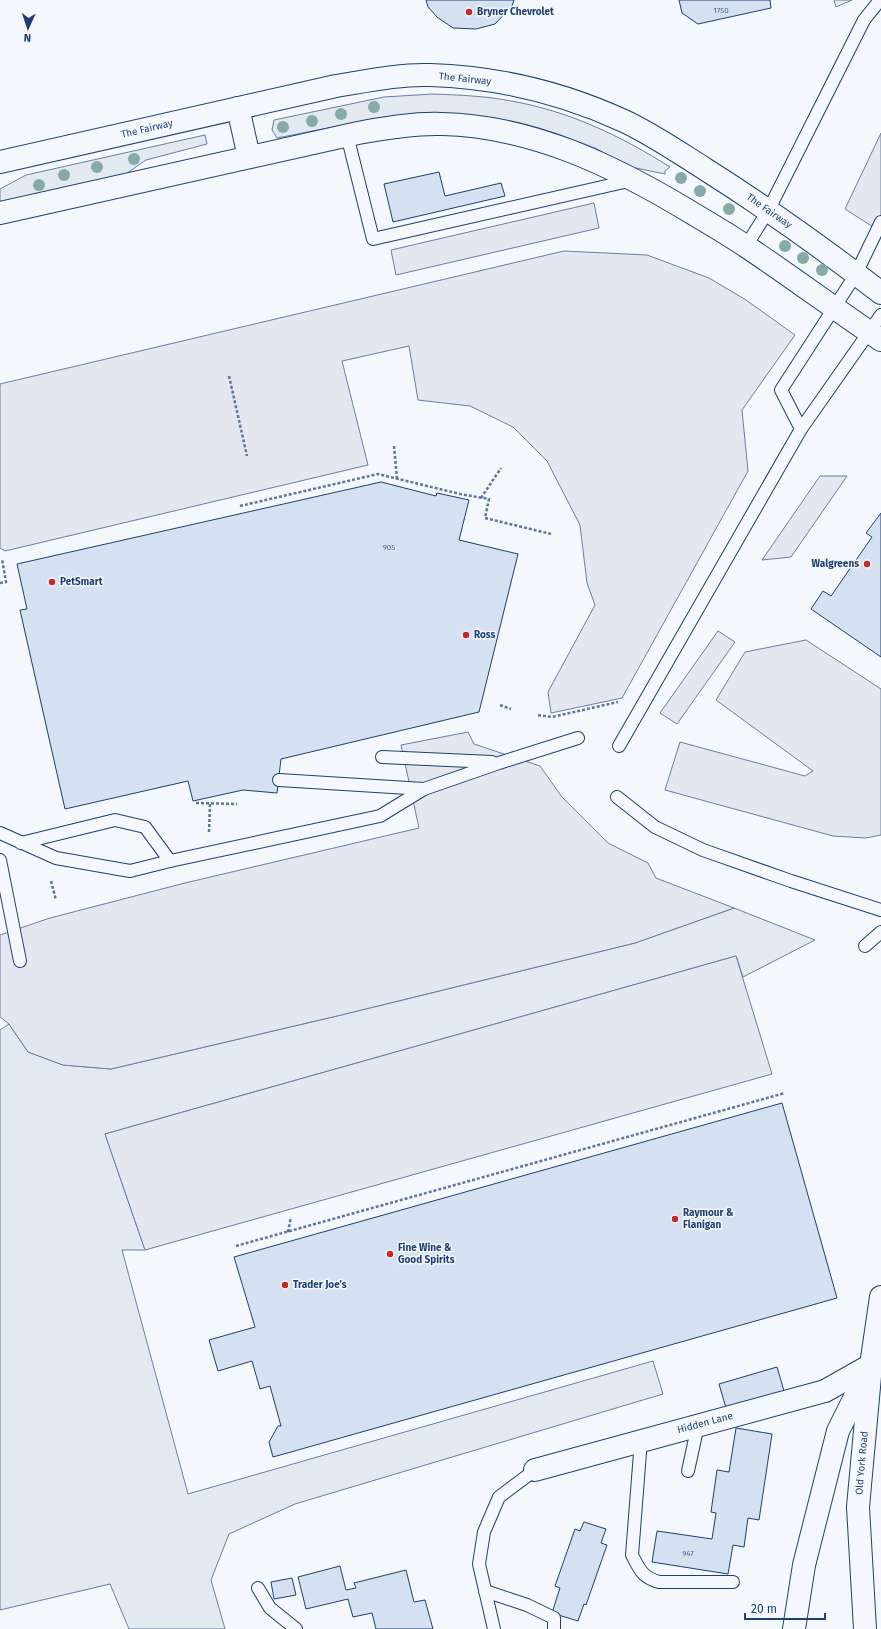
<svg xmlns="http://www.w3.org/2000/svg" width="881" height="1629" viewBox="0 0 881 1629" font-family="'Fira Sans',sans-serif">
  <rect width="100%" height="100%" fill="#f4f7fb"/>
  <g fill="#e3e9f0" stroke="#687fa3">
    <path d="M433,94C459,95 486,96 511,101C569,111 621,136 670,167L665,171V174L631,167L595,148L563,136L537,128L430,114L384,117L277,138L272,130L274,120L384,97Z"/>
    <polygon points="205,135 207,144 146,160 120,178 0,205 0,189 26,175"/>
    <polygon points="734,908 815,940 743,977 736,956 105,1134 145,1250 122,1250 188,1494 653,1361 663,1394 295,1504 229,1534 211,1580 225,1629 129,1629 110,1584 0,1610 0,1030 9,1024 28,1052 63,1065 111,1069 337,1016 635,943"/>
  </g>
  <g fill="#e3e8f0" stroke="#687fa3">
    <polygon points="834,0 852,0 836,7"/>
    <polygon points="881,133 881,232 845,209"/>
    <polygon points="594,203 599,228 396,275 391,250"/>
    <polygon points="564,251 647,255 709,278 746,300 795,335 742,410 748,471 622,698 551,713 548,692 595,605 587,583 580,525 547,461 513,427 470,406 418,400 409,346 342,361 368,465 5,551 0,548 0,384"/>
    <polygon points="820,476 847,476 791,557 762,560"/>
    <polygon points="718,631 735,642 677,724 660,713"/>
    <polygon points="806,640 881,689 881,835 866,838 833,836 665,790 680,742 805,776 813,771 716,700 745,652"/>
    <polygon points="468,732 474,744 540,766 562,797 608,843 648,863 656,878 734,908 635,943 337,1016 111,1069 63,1065 28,1052 9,1024 0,1017 0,935 50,918 185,883 419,828 401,745"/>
    <polygon points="736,956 772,1074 145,1250 105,1134"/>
  </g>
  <g fill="#d5e0f0" stroke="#1d3f73">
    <polygon points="426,0 514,0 512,6 495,24 476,29 453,28 437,17 428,7"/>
    <polygon points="679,0 770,0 771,8 698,24 682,13"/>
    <polygon points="439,172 445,196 501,183 505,196 393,222 384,184"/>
    <polygon points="381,482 436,496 437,493 469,500 459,540 518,554 479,712 281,759 277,793 243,790 193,801 188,781 65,809 20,610 27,609 17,564"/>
    <polygon points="881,513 881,657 811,609 823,591 831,596 872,537 866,533"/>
    <polygon points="782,1103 837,1298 273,1457 269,1442 278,1426 281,1426 270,1386 260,1389 252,1361 218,1371 209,1340 255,1327 234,1257"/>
    <polygon points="777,1367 784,1391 726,1408 719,1384"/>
    <polygon points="736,1428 772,1434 759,1520 748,1518 744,1547 733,1545 728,1574 652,1562 657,1531 712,1539 716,1513 711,1512 717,1470 729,1472"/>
    <polygon points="584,1522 606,1529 601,1543 607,1545 586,1605 584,1604 578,1621 552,1613 560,1588 555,1586 575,1529 580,1531"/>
    <polygon points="340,1566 346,1590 356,1588 354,1583 406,1570 414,1602 425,1600 433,1629 376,1629 372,1613 353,1617 348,1599 306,1609 298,1577"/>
    <polygon points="292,1578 296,1595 274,1599 271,1582"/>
  </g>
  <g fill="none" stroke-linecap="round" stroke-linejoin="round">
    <g stroke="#1d3f73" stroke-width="14">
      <g id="lane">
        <polyline points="347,135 373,239 633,180"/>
        <polyline points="746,246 768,211 864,20 880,0"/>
        <polyline points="801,429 781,390 856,274 881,222"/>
        <polyline points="619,746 801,429 881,315"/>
        <polyline points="382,757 492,762"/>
        <polyline points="279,780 424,789"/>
        <polyline points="617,797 655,827 703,850 791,881 881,910"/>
        <polyline points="0,833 56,858 130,871 170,861 380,816 424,789 499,763 578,738"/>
        <polyline points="21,843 115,820 145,827 170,861"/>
        <polyline points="0,860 20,961"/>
        <polyline points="865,946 881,932"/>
        <path d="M641,1440L632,1555C640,1570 642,1577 659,1582H733"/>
        <polyline points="688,1471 698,1425"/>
        <polyline points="258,1588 270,1608 296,1629"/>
        <polyline points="485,1591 527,1605 554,1618 554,1629"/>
        <polyline points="494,1629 479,1564 484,1532 499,1497 535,1470"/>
      </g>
    </g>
    <g stroke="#1d3f73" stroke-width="24">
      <g id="street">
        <polyline points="535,1470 825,1391 871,1365"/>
        <polyline points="794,1629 804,1565 838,1431 871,1365"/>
      </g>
    </g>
    <g stroke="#1d3f73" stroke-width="24">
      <g id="secondary">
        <polyline points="238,108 249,157"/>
        <path d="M0,162L336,86C367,81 399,74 430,75C496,77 563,93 624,121C652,134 678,152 705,169C765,207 824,249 881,293"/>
        <path d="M0,213L358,133C385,128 414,123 442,124C531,126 612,165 687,210C707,222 728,234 747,247C792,277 836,310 881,340"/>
      </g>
    </g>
    <g stroke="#1d3f73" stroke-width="24">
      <polyline id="highway" points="865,1629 858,1507 871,1365 881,1297"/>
    </g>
    <g stroke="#5e769c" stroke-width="2.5" stroke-dasharray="3 2" stroke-linecap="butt">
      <polyline points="229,376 247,456"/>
      <polyline points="394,446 397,479"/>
      <polyline points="481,498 501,468"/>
      <polyline points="240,506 378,474 460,494 489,499 485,518 551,534"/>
      <polyline points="0,583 6,582 2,559"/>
      <polyline points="500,705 511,709"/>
      <polyline points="538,715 552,717 618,702"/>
      <polyline points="196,803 237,804"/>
      <polyline points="209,832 210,804"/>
      <polyline points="51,881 56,900"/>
      <polyline points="288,1232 291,1217"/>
      <polyline points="236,1246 785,1093"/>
    </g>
    <use href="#lane" stroke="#f4f7fb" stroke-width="12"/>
    <use href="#street" stroke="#f4f7fb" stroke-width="22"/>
    <use href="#secondary" stroke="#f4f7fb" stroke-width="22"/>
    <use href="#highway" stroke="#f4f7fb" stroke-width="22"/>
  </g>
  <g fill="#86aba6">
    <circle cx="374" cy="107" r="6"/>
    <circle cx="341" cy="114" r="6"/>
    <circle cx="312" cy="121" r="6"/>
    <circle cx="283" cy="127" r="6"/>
    <circle cx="134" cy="159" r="6"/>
    <circle cx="97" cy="167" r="6"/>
    <circle cx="64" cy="175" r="6"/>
    <circle cx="681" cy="178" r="6"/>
    <circle cx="39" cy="185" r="6"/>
    <circle cx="700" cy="191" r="6"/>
    <circle cx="729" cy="209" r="6"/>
    <circle cx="785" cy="246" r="6"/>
    <circle cx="803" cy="258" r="6"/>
    <circle cx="822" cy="270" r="6"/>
  </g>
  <g fill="#c62828" stroke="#f4f7fb" stroke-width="1.5">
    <circle cx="469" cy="12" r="4"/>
    <circle cx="867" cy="564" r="4"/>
    <circle cx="52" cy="582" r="4"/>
    <circle cx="466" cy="635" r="4"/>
    <circle cx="675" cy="1219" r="4"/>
    <circle cx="390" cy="1254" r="4"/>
    <circle cx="285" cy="1285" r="4"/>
  </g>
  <g text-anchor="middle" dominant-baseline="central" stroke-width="3" stroke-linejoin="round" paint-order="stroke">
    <g font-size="8" fill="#4b6792">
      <text x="721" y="10">1750</text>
      <text x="389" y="547">905</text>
      <text x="688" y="1553">947</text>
    </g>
    <g font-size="10" font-weight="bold" fill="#1d3f73" stroke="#f4f7fb" text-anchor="start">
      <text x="477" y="12">Bryner Chevrolet</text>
      <text x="859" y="564" text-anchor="end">Walgreens</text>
      <text x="60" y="582">PetSmart</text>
      <text x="474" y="635">Ross</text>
      <text x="683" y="1213">Raymour &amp;<tspan x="683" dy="12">Flanigan</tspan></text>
      <text x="398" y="1248">Fine Wine &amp;<tspan x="398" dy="12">Good Spirits</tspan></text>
      <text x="293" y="1285">Trader Joe's</text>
    </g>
    <g font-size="10" fill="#1d3f73" stroke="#f4f7fb">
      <text transform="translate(465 79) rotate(6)">The Fairway</text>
      <text transform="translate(147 129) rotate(-13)">The Fairway</text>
      <text transform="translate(769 211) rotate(35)">The Fairway</text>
      <text transform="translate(705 1423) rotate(-15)">Hidden Lane</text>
      <text transform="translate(862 1463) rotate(-85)">Old York Road</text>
    </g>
  </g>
  <g transform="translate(28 28) rotate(183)" stroke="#f4f7fb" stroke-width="3" paint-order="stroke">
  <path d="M0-3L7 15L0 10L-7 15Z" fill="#1d3f73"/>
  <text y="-6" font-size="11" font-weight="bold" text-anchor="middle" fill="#1d3f73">N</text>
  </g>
  <path d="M745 1613v6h80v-6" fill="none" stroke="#1d3f73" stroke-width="2"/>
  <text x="751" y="1613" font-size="12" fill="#1d3f73" stroke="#f4f7fb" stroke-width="3" paint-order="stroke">20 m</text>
</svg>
